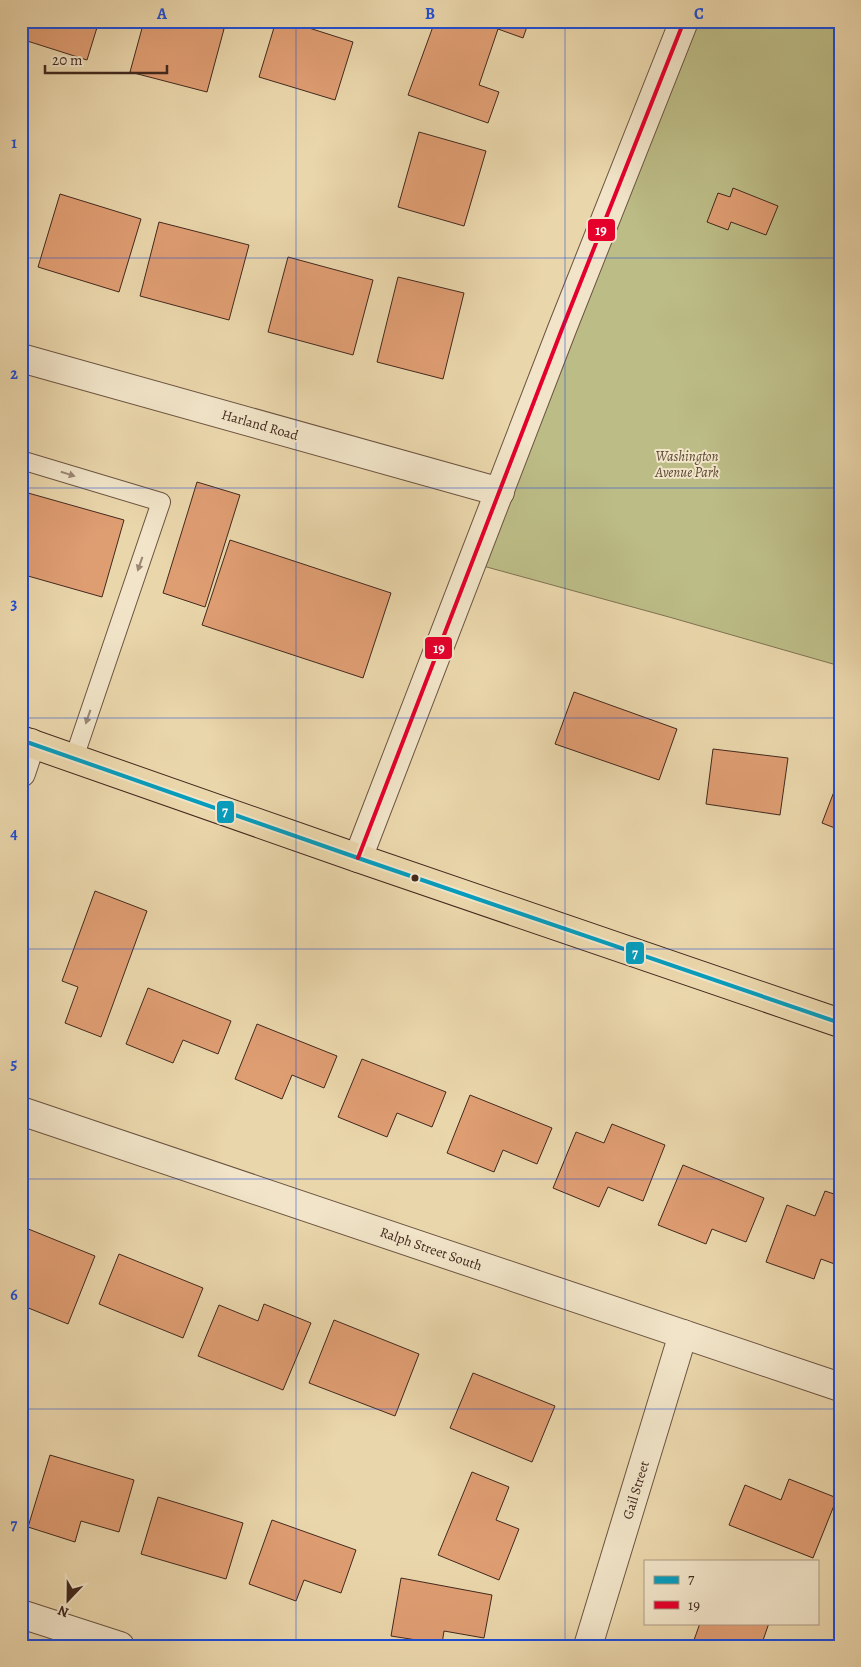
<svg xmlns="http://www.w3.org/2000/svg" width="861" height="1667" viewBox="0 0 861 1667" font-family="Alegreya,serif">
  <rect width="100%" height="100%" fill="#ead6ab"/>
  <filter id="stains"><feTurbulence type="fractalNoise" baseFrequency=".004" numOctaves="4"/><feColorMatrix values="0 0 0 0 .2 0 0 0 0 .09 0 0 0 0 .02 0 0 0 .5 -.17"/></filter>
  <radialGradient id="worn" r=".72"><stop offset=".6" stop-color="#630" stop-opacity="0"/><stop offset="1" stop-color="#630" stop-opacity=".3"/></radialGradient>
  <polygon fill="#bcbc86" stroke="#7f7252" points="699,21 840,21 840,666 669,617 483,566"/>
  <g fill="#df9d72" stroke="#42291e">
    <polygon points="21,21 99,21 87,60 21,39"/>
    <polygon points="144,21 196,21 224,29 207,92 130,72"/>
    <polygon points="276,21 287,21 353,42 335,100 259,77"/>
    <polygon points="435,21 529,21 523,38 498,29 479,85 499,92 488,123 408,95"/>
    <polygon points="419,132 486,151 464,226 398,207"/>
    <polygon points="733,188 778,206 766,235 731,222 728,230 707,222 718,193 730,197"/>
    <polygon points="60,194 141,219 119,292 38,267"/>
    <polygon points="159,222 249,245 229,320 140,296"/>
    <polygon points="288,257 373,280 353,355 268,332"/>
    <polygon points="398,277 464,293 443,379 377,362"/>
    <polygon points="197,482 240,495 205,607 163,593"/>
    <polygon points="21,491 124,520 102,597 21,574"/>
    <polygon points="230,540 391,593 363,678 202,625"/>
    <polygon points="574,692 677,729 659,780 555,744"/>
    <polygon points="713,749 788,758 780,815 706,804"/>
    <polygon points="840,776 840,830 822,823"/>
    <polygon points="95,891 147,911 101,1037 65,1023 78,987 62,981"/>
    <polygon points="148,988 231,1021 218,1054 183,1040 173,1063 126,1044"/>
    <polygon points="257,1024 337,1056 324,1088 292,1075 282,1099 235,1079"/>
    <polygon points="362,1059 446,1092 432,1127 397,1113 387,1137 338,1117"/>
    <polygon points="470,1095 552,1128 537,1164 503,1150 494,1172 447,1153"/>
    <polygon points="612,1124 665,1145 643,1201 608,1187 599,1207 553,1188 576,1132 604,1143"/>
    <polygon points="683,1165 764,1198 746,1242 712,1229 706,1244 658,1225"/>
    <polygon points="825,1191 840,1196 840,1266 821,1259 814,1279 766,1262 787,1205 815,1216"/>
    <polygon points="21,1226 95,1256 68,1324 21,1305"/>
    <polygon points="119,1254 203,1288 183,1338 99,1304"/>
    <polygon points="264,1304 311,1323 283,1390 198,1356 219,1305 258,1321"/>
    <polygon points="334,1320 419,1354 395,1416 309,1383"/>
    <polygon points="473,1373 555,1406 532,1462 450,1428"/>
    <polygon points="50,1455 134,1480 119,1532 81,1521 75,1542 28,1527"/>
    <polygon points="472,1472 509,1487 496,1520 519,1529 499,1580 438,1555"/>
    <polygon points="789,1479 837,1498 813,1558 729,1525 745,1485 781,1500"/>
    <polygon points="158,1497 243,1523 226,1579 141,1554"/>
    <polygon points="272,1520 356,1550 341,1593 304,1580 296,1601 249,1584"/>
    <polygon points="401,1578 492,1595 484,1638 444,1631 442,1644 391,1636"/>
    <polygon points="700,1623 769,1623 761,1646 699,1646 693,1643"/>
  </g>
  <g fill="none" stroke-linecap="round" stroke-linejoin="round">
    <g stroke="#6c5441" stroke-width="20">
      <polyline id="service" points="21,460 161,502 74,758"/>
    </g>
    <g stroke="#6c5441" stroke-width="30">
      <g id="minor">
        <polyline points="21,358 500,492"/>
        <polyline points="21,773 31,743"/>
        <polyline points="21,1111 840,1387"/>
        <polyline points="21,1614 120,1646"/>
        <polyline points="588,1646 683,1334"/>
      </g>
    </g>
    <g stroke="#6c5441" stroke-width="30">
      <polyline id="tertiary" points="358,858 562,329 684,21"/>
    </g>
    <g stroke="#42291e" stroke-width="30">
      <polyline id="primary" points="21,740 358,858 840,1023"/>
    </g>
    <use href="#service" stroke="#f1e4c8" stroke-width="18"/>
    <use href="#minor" stroke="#f1e4c8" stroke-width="28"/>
    <use href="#tertiary" stroke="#f1e4c8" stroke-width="28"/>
    <use href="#primary" stroke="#ead6ab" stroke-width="28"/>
    <g stroke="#f1e4c8" stroke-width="8">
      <polyline id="bus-1" points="21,740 358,858 840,1023"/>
    </g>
    <g stroke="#f1e4c8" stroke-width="8">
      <polyline id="bus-2" points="358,858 562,329 684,21"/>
    </g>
    <use href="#bus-1" stroke="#079cbc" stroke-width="4"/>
    <use href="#bus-2" stroke="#e4002b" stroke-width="4"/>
  </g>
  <defs><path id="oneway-solid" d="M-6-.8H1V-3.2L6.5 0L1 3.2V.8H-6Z" transform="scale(1.25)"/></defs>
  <g fill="#9a8673">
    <use href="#oneway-solid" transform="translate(68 474) rotate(17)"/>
    <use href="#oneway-solid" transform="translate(140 564) rotate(109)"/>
    <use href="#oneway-solid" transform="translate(88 717) rotate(109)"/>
  </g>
  <path fill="none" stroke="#1d4ed8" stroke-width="1" stroke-opacity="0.55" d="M296,21V1646M565,21V1646M21,258H840M21,488H840M21,718H840M21,949H840M21,1179H840M21,1409H840"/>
  <circle fill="#42291e" stroke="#f1e4c8" stroke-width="2" cx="415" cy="878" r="4.5"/>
  <g text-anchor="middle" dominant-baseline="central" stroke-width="4" stroke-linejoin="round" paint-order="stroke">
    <g font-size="14" fill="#42291e" stroke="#f1e4c8">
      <text transform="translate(260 425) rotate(16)">Harland Road</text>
      <text transform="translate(431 1249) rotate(19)">Ralph Street South</text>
      <text transform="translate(636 1490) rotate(-73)">Gail Street</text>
    </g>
    <g font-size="14" font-style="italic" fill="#5a4633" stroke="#f1e4c8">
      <text x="687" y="456">Washington<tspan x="687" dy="16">Avenue Park</tspan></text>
    </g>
  </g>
  <g stroke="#f1e4c8" stroke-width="2">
    <rect x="587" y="218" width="29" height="24" rx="5" fill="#e4002b"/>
    <rect x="424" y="636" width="29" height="24" rx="5" fill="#e4002b"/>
    <rect x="216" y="800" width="19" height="24" rx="5" fill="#079cbc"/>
    <rect x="625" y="941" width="20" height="24" rx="5" fill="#079cbc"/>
  </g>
  <g font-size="14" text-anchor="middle" font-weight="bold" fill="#fff">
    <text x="601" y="235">19</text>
    <text x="439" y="653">19</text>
    <text x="225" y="816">7</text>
    <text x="635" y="958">7</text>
  </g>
  <rect width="861" height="1667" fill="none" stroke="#ead6ab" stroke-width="55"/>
  <rect x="644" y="1560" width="175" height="65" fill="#f1e4c8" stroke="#ab9984"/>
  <rect x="654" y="1576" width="25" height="8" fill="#079cbc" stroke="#ab9984"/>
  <text x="688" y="1584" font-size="15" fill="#42291e">7</text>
  <rect x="654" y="1601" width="25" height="8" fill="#e4002b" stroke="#ab9984"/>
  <text x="688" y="1610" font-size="15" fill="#42291e">19</text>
  <g transform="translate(68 1600) rotate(202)" stroke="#f1e4c8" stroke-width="4" paint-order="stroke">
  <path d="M0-4L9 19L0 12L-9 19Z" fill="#42291e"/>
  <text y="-8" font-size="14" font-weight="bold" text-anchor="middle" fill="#42291e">N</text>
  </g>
  <path d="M45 65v8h122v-8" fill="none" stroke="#42291e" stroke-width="2.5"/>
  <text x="52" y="65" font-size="15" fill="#42291e" stroke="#f1e4c8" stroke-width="4" paint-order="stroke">20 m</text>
  <rect x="28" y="28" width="806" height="1612" fill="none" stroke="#1d4ed8" stroke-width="2"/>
  <g font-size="16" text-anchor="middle" font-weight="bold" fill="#1d4ed8">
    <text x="162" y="19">A</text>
    <text x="430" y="19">B</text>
    <text x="699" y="19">C</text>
    <text x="14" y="148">1</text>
    <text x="14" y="379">2</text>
    <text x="14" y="609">3</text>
    <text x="14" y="839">4</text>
    <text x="14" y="1069">5</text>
    <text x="14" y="1300">6</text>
    <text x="14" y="1530">7</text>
  </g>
  <rect width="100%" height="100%" filter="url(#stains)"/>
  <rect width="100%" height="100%" fill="url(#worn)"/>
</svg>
